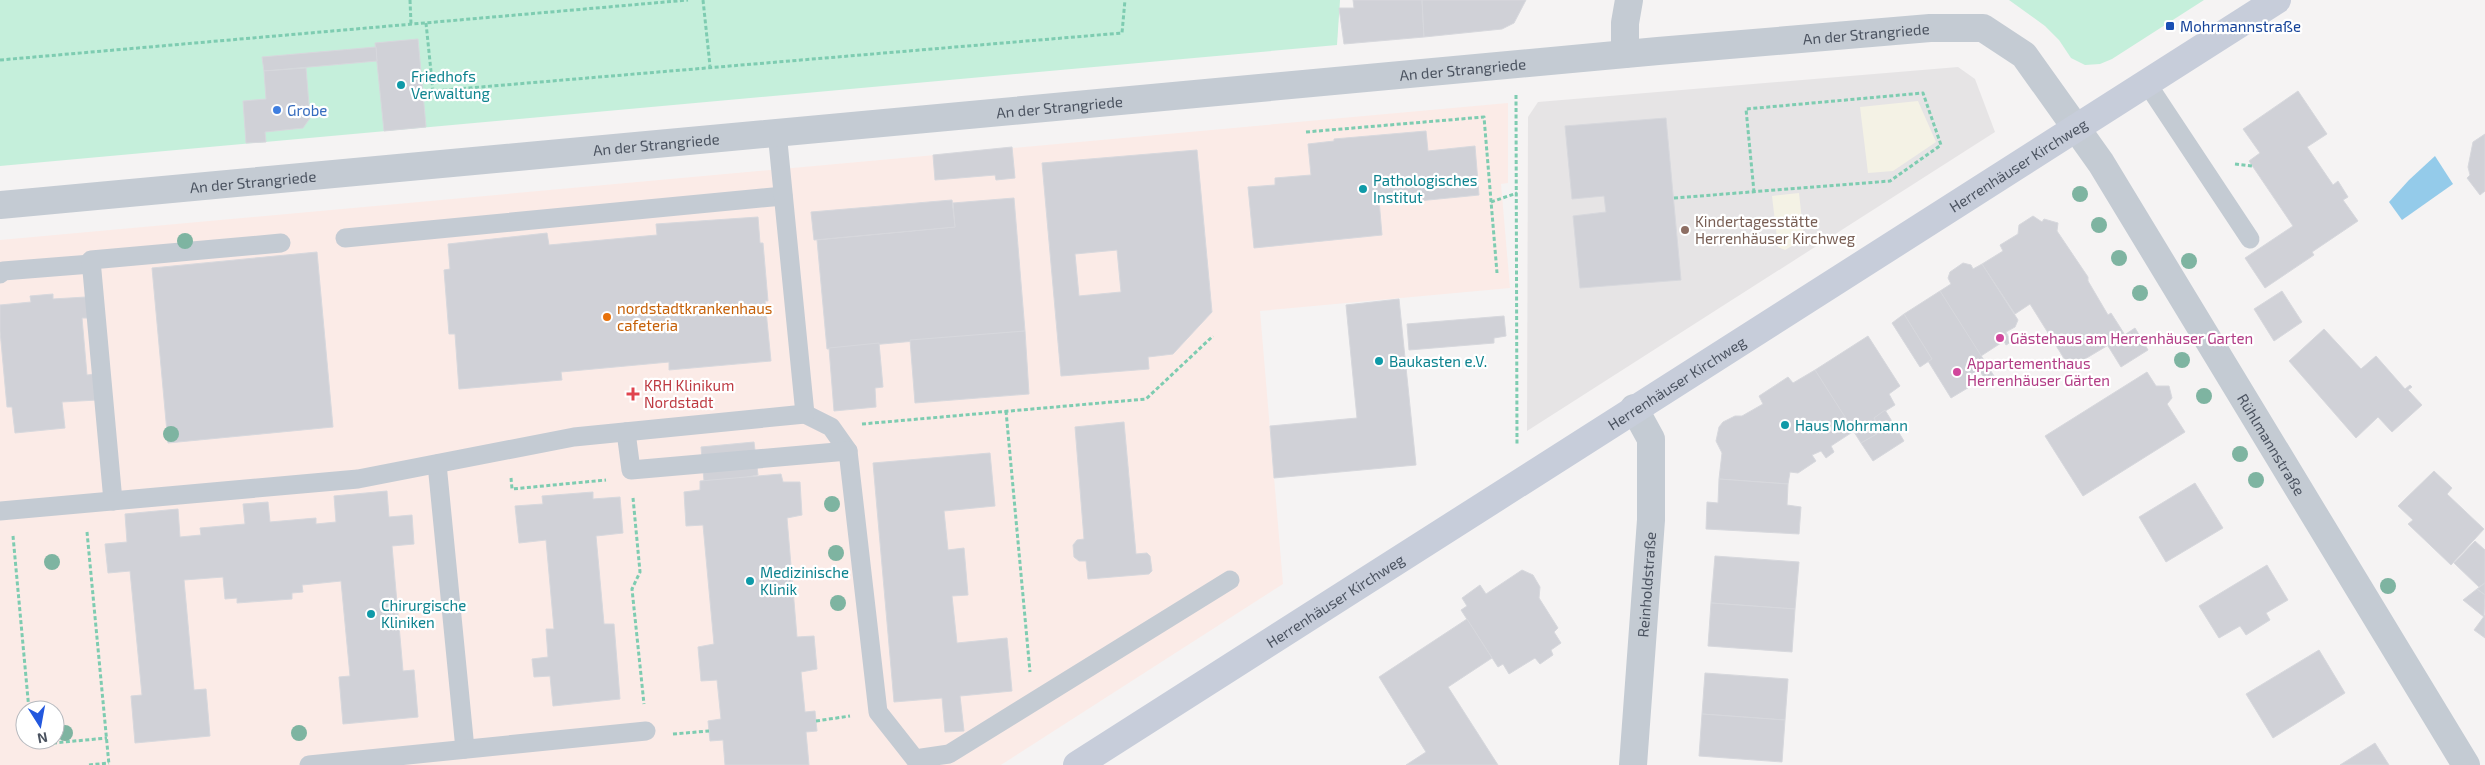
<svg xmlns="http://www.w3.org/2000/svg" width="2485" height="765" viewBox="0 0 2485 765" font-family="'Exo 2',sans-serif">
  <rect width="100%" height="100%" fill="#f5f3f3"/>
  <polygon fill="#e6e4e5" points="1958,67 1975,79 1995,132 1527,431 1528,117 1538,102"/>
  <path fill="#fbebe7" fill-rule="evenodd" d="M1508,103V183L1501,184L1510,288L1260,311L1283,584L1001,765H0V240ZM25,710H55V740H25Z"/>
  <g fill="#c5efdb">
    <polygon points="0,0 1340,0 1337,45 0,166"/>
    <polygon points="2009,0 2204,0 2112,59 2100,64 2085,65 2071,58 2059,40 2045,26"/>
  </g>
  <g fill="#f4f2e5">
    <polygon points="1918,101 1936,142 1893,171 1868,173 1860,107"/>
    <polygon points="1799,193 1804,239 1785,250 1778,247 1772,196"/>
  </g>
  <polygon fill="#94cbea" points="2435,156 2453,184 2402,220 2389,202 2409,180"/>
  <g fill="#d0d1d7" stroke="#d7d8dd" fill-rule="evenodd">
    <polygon points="1353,0 1422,0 1424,37 1344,44 1339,8 1354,8"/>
    <polygon points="1422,0 1526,0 1514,23 1502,29 1424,37"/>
    <polygon points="418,39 426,127 384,131 375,43"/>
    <polygon points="376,47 377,61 264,71 262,57"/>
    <polygon points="306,68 310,118 303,128 265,132 266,142 246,143 243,101 266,99 264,71"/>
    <polygon points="2298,91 2327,134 2307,147 2333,185 2338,181 2348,197 2343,200 2358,221 2312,252 2314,255 2265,288 2245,258 2293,226 2249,161 2260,153 2243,129"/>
    <polygon points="1666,118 1681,280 1580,288 1573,216 1606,212 1604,196 1572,199 1565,126"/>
    <polygon points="1426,131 1428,151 1475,146 1479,195 1408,202 1408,198 1379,200 1382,235 1254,248 1248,187 1275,185 1275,178 1311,175 1308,144 1334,141 1334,139"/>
    <polygon points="2485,134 2485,191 2480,195 2467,178 2470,175 2468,167 2473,142"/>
    <polygon points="1012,147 1015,178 996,180 995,175 935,180 933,155"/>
    <path d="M1197,150L1212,312L1173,354L1148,357L1149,369L1061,376L1042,163ZM1117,250L1121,292L1079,296L1075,254Z"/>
    <polygon points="1014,198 1025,331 827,349 817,240 955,227 953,203"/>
    <polygon points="952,200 955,227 814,240 811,212"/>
    <polygon points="2033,216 2042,222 2044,219 2058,223 2057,231 2088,277 2088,281 2108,315 2111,313 2125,335 2070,368 2030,304 2015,314 1982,264 2003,251 2000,245 2018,234 2019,225"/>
    <polygon points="758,217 760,243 763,243 768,301 765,301 771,361 669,370 669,362 561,372 562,380 459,389 455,334 449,334 444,270 450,269 448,244 547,233 549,245 657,235 656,224"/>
    <polygon points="317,252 333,427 168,443 152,268"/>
    <polygon points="1963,263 1971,265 1973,269 1982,264 2018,320 2015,327 2006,332 2011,342 2006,345 2004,341 1981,356 1940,291 1951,284 1948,278 1950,272"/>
    <polygon points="1940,291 1994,376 1987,382 1979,370 1966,378 1971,386 1951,398 1928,361 1932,359 1904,314"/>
    <polygon points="2282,291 2302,322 2274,341 2254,309"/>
    <polygon points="53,294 53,299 86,297 88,318 82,318 87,375 95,374 97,400 62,402 65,428 15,433 12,407 7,407 0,331 0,305 31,302 30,296"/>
    <polygon points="1399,299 1416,465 1274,478 1270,426 1357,418 1346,305"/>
    <polygon points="1904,314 1932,359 1920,367 1892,323"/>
    <polygon points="1504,316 1506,336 1494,338 1494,343 1409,350 1407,324"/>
    <polygon points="2135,328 2148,350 2121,367 2108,346"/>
    <polygon points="2324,329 2361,369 2376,356 2405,389 2410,385 2412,387 2408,390 2422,405 2392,432 2378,417 2356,438 2289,361"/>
    <polygon points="1025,331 1029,394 915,403 910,340"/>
    <polygon points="1868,336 1900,386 1889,394 1895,405 1874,418 1882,431 1861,443 1815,370"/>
    <polygon points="879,343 883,387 875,388 876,407 834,411 829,348"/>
    <polygon points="1815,370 1854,431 1831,446 1834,452 1826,458 1821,451 1812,455 1816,461 1798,473 1790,472 1788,484 1719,479 1722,453 1716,441 1719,427 1723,422 1735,416 1742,416 1763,404 1759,396 1788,377 1793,383"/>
    <polygon points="2147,372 2156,386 2169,386 2172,398 2167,404 2185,432 2083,496 2045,436"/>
    <polygon points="1885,410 1904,441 1873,461 1861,443 1882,431 1874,418"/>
    <polygon points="1124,422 1136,554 1147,553 1150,556 1152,571 1149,574 1088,579 1086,561 1079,561 1074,557 1073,545 1077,540 1084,539 1075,427"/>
    <polygon points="754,442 758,475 747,477 748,478 704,481 701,447"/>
    <polygon points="990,453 995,506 944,511 948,550 964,548 968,595 952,596 957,643 1007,638 1012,691 960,696 964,731 945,732 942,698 894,702 873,463"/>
    <polygon points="2434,471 2452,488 2447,494 2484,529 2451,565 2408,524 2413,520 2398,506"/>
    <polygon points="781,474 783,482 800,482 802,515 787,518 797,637 814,636 817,669 801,672 805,712 815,711 817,731 806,732 809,765 725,765 723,740 710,741 708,721 721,719 717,680 701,681 698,647 714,644 703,525 686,526 684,492 700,490 700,481"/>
    <polygon points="1719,479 1788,484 1787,505 1801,507 1799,534 1706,529 1707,502 1718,503"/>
    <polygon points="2195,483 2223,528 2166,562 2139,517"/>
    <polygon points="387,491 389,517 412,515 414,544 392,546 403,671 414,670 418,717 343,724 339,677 350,676 341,581 302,585 303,592 292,593 292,599 237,603 237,598 225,599 223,577 184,580 194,690 206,689 210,736 135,743 131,696 142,695 130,571 108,573 105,544 127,542 125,514 178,509 180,537 201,535 200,528 245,524 243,504 268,502 270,522 316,518 316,524 336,522 334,496"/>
    <polygon points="593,492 593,499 620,497 623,533 596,536 604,624 614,624 620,699 553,706 550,676 534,677 532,659 548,657 546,629 554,629 546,540 519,543 515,506 543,504 542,496"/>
    <polygon points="2475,541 2485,550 2485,583 2479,587 2454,563"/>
    <polygon points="1715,556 1799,562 1795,609 1711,603"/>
    <polygon points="2267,565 2288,600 2266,613 2270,620 2246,635 2240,626 2219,638 2199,606"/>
    <polygon points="1522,570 1533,575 1540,587 1539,598 1558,628 1554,632 1561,643 1551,650 1553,655 1540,664 1535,658 1509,674 1503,664 1498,667 1461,610 1467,606 1462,598 1480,585 1486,594"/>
    <polygon points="2485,583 2485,595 2477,589"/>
    <polygon points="2477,589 2485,595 2484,617 2463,600"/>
    <polygon points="1711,603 1795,609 1792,652 1708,646"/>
    <polygon points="2485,615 2485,638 2474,630"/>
    <polygon points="1467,619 1492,658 1448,687 1498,765 1406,765 1426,752 1379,677"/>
    <polygon points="2319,650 2345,693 2273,738 2246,694"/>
    <polygon points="1705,673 1788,679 1785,720 1702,714"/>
    <polygon points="1702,714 1785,720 1782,762 1699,756"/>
    <polygon points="2375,743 2389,765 2340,765"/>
  </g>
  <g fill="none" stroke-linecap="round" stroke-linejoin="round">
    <g stroke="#7eccb1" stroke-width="3" stroke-dasharray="4 2.5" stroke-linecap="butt">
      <polyline points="410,0 411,24"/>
      <polyline points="703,0 710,66"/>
      <polyline points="426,23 433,91 1122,33 1125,0"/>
      <polyline points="0,60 688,0"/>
      <polyline points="1516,95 1517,446"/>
      <polyline points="1306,132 1484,117 1497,273"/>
      <polyline points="2235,164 2252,166"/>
      <polyline points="1674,198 1890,181 1941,145 1923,93 1746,109 1754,192"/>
      <polyline points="1491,202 1517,193"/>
      <polyline points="1006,411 1030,672"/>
      <polyline points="862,424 1146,399 1213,336"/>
      <polyline points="511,478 512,489 606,480"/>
      <polyline points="633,498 640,572 632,589 644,704"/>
      <polyline points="87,532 109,765"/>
      <polyline points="13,536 29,710"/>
      <polyline points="816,721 850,716"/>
      <polyline points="673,734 709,731"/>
      <polyline points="32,740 32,745 107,738"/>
      <polyline points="89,765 109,763"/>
    </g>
    <g stroke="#c4cbd3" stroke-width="19">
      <polyline points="2146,82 2250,239"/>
      <polyline points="345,238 783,196"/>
      <polyline points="0,274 3,271 91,264"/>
      <polyline points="805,414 831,427 848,451 878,712 915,759 949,754 1230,580"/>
      <polyline points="626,432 631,470 848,451"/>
      <polyline points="437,464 465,749"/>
      <polyline points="113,501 91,260 281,243"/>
      <polyline points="0,511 358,479 574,437 805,414 777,132"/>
      <polyline points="309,765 646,731"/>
    </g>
    <g stroke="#c4cbd3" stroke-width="28">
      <polyline points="1625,54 1625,23 1629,0"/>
      <path id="s1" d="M0,205L1658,51L1930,28H1983L2024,55L2101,163L2466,765"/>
      <path id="s2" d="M1633,765L1651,520V439L1634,408"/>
    </g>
    <path stroke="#c7cdda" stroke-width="28" id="s3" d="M1077,765L2277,0"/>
  </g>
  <g fill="#7eb4a1">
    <circle cx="2080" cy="194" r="8"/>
    <circle cx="2099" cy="225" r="8"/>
    <circle cx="185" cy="241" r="8"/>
    <circle cx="2119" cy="258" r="8"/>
    <circle cx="2189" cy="261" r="8"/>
    <circle cx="2140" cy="293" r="8"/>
    <circle cx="2182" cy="360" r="8"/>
    <circle cx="2204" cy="396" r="8"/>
    <circle cx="171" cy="434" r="8"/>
    <circle cx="2240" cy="454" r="8"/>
    <circle cx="2256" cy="480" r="8"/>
    <circle cx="832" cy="504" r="8"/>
    <circle cx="836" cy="553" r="8"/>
    <circle cx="52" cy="562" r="8"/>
    <circle cx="2388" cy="586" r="8"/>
    <circle cx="838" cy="603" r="8"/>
    <circle cx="65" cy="733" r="8"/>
    <circle cx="299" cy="733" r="8"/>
  </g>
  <rect fill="#1a4fb4" stroke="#fff" stroke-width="2" x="2165" y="21" width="10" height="10" rx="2.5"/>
  <g fill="#0f9aa8" stroke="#fff" stroke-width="2">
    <circle cx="401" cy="85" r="5"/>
    <circle cx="1363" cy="189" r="5"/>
    <circle cx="1379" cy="361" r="5"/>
    <circle cx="1785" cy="425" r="5"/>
    <circle cx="750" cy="581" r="5"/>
    <circle cx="371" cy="614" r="5"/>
  </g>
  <circle fill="#3f7fe0" stroke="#fff" stroke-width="2" cx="277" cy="110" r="5"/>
  <circle fill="#8d6e63" stroke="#fff" stroke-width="2" cx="1685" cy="230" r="5"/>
  <circle fill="#e8710a" stroke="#fff" stroke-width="2" cx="607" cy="317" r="5"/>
  <g fill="#d1479c" stroke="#fff" stroke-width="2">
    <circle cx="2000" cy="338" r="5"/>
    <circle cx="1957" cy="372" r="5"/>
  </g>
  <path fill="#e0444e" stroke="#fff" stroke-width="2" d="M630.5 386.5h5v5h5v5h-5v5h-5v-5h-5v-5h5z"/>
  <g text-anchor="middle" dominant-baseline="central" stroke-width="4.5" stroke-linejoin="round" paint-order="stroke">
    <g font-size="15" fill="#164399" stroke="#fff" text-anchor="start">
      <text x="2180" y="26">Mohrmannstraße</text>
    </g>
    <g font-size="15" fill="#4b5360" stroke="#fff">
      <text stroke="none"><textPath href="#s1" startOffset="1874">An der Strangriede</textPath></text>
      <text stroke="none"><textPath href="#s1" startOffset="1469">An der Strangriede</textPath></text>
      <text stroke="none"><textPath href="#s1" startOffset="1064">An der Strangriede</textPath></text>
      <text stroke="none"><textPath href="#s1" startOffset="659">An der Strangriede</textPath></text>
      <text stroke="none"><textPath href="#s3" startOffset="1116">Herrenhäuser Kirchweg</textPath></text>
      <text stroke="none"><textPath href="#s1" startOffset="254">An der Strangriede</textPath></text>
      <text stroke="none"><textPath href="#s3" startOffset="711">Herrenhäuser Kirchweg</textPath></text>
      <text stroke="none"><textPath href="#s1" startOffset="2502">Rühlmannstraße</textPath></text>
      <text stroke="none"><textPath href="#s2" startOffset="181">Reinholdstraße</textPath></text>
      <text stroke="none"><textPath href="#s3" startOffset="306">Herrenhäuser Kirchweg</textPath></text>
    </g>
    <g font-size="15" fill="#0d838f" stroke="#fff" text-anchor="start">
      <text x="411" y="76">Friedhofs<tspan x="411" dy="17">Verwaltung</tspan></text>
      <text x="1373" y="180">Pathologisches<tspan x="1373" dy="17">Institut</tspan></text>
      <text x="1389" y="361">Baukasten e.V.</text>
      <text x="1795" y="425">Haus Mohrmann</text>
      <text x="760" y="572">Medizinische<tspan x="760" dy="17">Klinik</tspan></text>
      <text x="381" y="605">Chirurgische<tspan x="381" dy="17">Kliniken</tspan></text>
    </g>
    <g font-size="15" fill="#366cbe" stroke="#fff" text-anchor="start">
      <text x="287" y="110">Grobe</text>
    </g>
    <g font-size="15" fill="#785e54" stroke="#fff" text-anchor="start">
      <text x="1695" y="221">Kindertagesstätte<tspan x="1695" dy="17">Herrenhäuser Kirchweg</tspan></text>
    </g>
    <g font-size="15" fill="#c56008" stroke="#fff" text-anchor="start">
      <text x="617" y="308">nordstadtkrankenhaus<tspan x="617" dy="17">cafeteria</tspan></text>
    </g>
    <g font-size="15" fill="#b23c85" stroke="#fff" text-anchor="start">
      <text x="2010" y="338">Gästehaus am Herrenhäuser Garten</text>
      <text x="1967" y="363">Appartementhaus<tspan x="1967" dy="17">Herrenhäuser Gärten</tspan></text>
    </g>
    <g font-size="15" fill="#be3a42" stroke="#fff" text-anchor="start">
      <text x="644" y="385">KRH Klinikum<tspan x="644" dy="17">Nordstadt</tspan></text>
    </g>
  </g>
  <g transform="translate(40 725) rotate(169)"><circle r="24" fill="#ffffff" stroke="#b7babf"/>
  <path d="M0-4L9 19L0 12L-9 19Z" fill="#2358de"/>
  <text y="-8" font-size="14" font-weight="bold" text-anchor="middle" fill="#4b5360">N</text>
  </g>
</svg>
